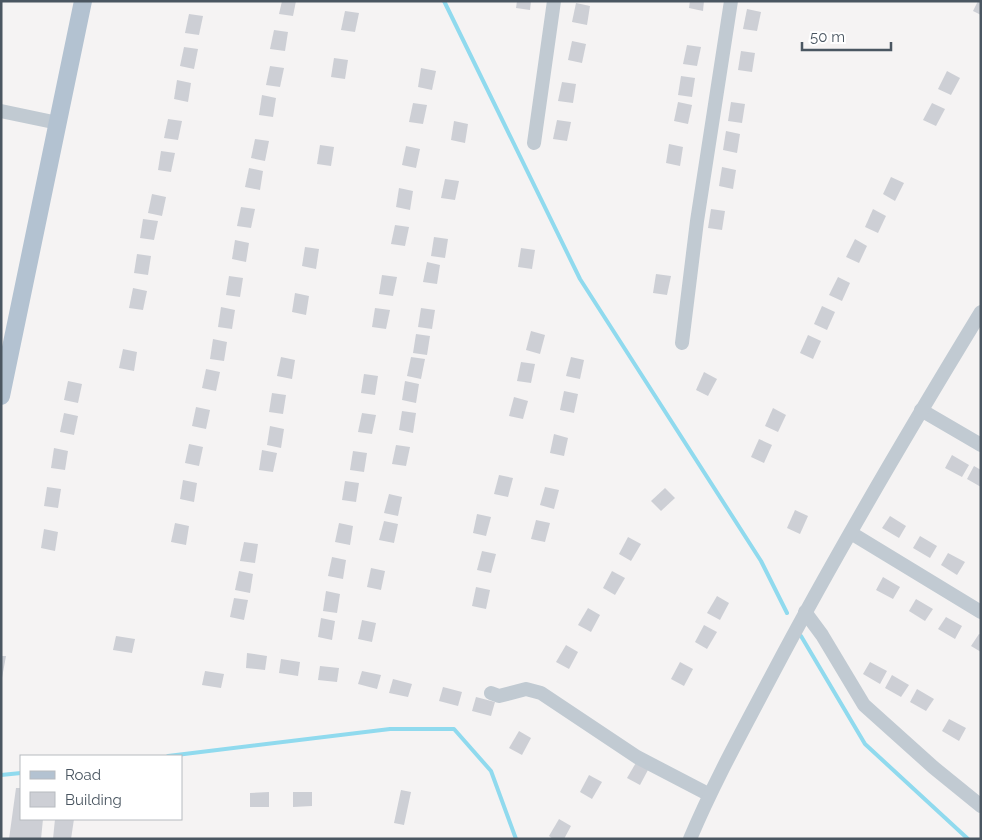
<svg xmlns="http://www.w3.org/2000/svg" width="982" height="840" viewBox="0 0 982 840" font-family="Raleway,sans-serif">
  <rect width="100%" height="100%" fill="#f5f3f3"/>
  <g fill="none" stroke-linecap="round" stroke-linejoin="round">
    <g stroke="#90daee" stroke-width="4">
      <polyline points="444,1 580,279 761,561 787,613"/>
      <polyline points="801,636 865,744 968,839"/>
      <polyline points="168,756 390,729 454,729 491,771 516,839"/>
      <polyline points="1,775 21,773"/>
    </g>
  </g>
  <g fill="#cdcfd5">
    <polygon points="282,1 296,1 293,16 279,14"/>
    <polygon points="517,1 531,1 530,10 516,8"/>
    <polygon points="690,1 704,1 703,11 689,8"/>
    <polygon points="978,1 981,1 981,15 973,11"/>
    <polygon points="576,3 590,6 587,25 572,22"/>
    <polygon points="747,9 761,12 757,31 743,29"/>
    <polygon points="345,11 359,13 355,32 341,30"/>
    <polygon points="189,14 203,16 199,35 185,33"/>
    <polygon points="274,30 288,32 285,51 270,49"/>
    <polygon points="572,41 586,44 582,63 568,60"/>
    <polygon points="687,45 701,47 697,66 683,64"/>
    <polygon points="184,47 198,49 194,69 180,66"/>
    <polygon points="741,51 755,53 752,72 738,70"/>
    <polygon points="334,58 348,60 345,79 331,77"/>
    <polygon points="270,66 284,68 280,87 266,85"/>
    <polygon points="421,68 436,71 432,90 418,87"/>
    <polygon points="947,71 960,78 951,95 938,89"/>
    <polygon points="681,76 695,78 692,97 678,95"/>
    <polygon points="177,80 191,83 188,102 174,99"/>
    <polygon points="562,82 576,84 573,103 558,101"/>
    <polygon points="262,95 276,98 273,117 259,115"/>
    <polygon points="678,102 692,105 688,124 674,121"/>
    <polygon points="731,102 745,104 742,123 728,121"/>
    <polygon points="413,103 427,105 423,124 409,122"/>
    <polygon points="932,103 945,109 936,126 923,120"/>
    <polygon points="168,119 182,121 178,140 164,138"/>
    <polygon points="557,120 571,122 567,141 553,139"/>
    <polygon points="454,121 468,124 465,143 451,140"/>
    <polygon points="726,131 740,134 737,153 723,150"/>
    <polygon points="255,139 269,141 265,161 251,158"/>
    <polygon points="669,144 683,147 680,166 666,163"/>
    <polygon points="320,145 334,147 331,166 317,164"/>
    <polygon points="406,146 420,149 416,168 402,165"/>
    <polygon points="161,151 175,153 171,172 158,170"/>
    <polygon points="722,167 736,170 733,189 719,186"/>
    <polygon points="249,168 263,171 260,190 245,187"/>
    <polygon points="891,177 904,183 895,201 883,194"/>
    <polygon points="445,179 459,181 455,200 441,198"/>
    <polygon points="399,188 413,191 410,210 396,207"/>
    <polygon points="152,194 166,197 162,216 148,213"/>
    <polygon points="241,207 255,209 251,228 237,226"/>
    <polygon points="711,209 725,211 722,230 708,228"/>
    <polygon points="873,209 886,216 878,233 865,227"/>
    <polygon points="143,219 158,221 154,240 140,238"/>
    <polygon points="395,225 409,227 405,246 391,244"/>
    <polygon points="434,237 448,239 445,258 431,256"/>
    <polygon points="855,239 867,246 859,263 846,257"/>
    <polygon points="235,240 249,243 246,262 232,259"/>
    <polygon points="305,247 319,249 316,269 302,266"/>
    <polygon points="521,248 535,250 532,269 518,267"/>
    <polygon points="137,254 151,256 148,275 134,273"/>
    <polygon points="427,262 440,265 437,284 423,282"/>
    <polygon points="656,274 671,276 667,295 653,293"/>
    <polygon points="382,275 397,277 393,296 379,294"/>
    <polygon points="229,276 243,278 240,297 226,295"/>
    <polygon points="838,277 850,283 842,301 829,295"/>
    <polygon points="133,288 147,291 143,310 129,308"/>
    <polygon points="295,293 309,296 306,315 292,312"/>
    <polygon points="822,306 835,312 827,330 814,324"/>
    <polygon points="221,307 235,310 232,329 218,327"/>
    <polygon points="375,308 390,310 386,329 372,327"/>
    <polygon points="421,308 435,310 432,329 418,327"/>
    <polygon points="531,331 545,335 540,354 526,350"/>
    <polygon points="416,334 430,336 427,355 413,353"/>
    <polygon points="808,335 821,341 813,359 800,353"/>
    <polygon points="213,339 227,342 224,361 210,359"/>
    <polygon points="123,349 137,352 134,371 119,368"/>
    <polygon points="281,357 295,360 292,379 277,376"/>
    <polygon points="411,357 425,359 421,379 407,376"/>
    <polygon points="571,357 584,360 580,379 566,376"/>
    <polygon points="521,362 535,364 531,383 517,381"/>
    <polygon points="206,369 220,372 216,391 202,388"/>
    <polygon points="704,372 717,379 708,396 696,390"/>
    <polygon points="364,374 378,376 375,395 361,393"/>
    <polygon points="68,381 82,384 78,403 64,400"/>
    <polygon points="405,381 419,384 416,403 402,400"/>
    <polygon points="564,391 578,394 574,413 560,410"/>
    <polygon points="272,393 286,395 283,414 269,412"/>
    <polygon points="514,397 528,401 523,419 509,416"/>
    <polygon points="196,407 210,410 206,429 192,426"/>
    <polygon points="773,408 786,415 778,432 765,426"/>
    <polygon points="402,411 416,413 413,433 399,430"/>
    <polygon points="64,413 78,416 74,435 60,432"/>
    <polygon points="362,413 376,415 372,434 358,432"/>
    <polygon points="270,426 284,429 281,448 267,445"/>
    <polygon points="554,434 568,438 564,456 550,453"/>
    <polygon points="759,439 772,445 764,463 751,457"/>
    <polygon points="189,444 203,447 199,466 185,463"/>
    <polygon points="396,445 410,447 406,466 392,464"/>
    <polygon points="54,448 68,451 65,470 51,468"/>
    <polygon points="262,450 277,453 273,472 259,470"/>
    <polygon points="353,451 367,453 364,472 350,470"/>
    <polygon points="952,455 969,465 962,477 945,468"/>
    <polygon points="974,466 981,470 981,487 967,479"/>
    <polygon points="499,475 513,478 508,497 494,494"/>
    <polygon points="183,480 197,483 194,502 180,499"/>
    <polygon points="345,481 359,483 356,502 342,500"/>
    <polygon points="47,487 61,489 58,508 44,506"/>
    <polygon points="545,487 559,490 554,509 540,505"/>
    <polygon points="665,488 675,498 661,511 651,501"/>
    <polygon points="389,494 402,497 398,516 384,513"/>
    <polygon points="795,510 808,516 800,534 787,528"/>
    <polygon points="477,514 491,517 486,536 473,533"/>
    <polygon points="890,516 906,526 899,538 882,528"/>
    <polygon points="536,520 550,523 545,542 531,539"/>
    <polygon points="384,521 398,524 394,543 379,540"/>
    <polygon points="175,523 189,526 186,545 171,542"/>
    <polygon points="339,523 353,526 350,545 335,542"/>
    <polygon points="44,529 58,532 55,551 41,548"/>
    <polygon points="920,536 937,546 930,558 913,548"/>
    <polygon points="628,537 641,544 631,561 619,554"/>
    <polygon points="244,542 258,544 255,563 240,561"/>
    <polygon points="482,551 496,554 491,573 477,570"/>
    <polygon points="948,553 965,562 957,575 941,565"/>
    <polygon points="332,557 346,560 343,579 328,576"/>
    <polygon points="371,568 385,571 381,590 367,587"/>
    <polygon points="239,571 253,574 250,593 235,590"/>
    <polygon points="612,571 625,578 615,595 603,588"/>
    <polygon points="883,577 900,587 893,599 876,590"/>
    <polygon points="476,587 490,590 486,609 472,606"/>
    <polygon points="326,591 340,594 337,613 323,611"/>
    <polygon points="717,596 729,603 720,620 707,613"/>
    <polygon points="234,598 248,600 244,620 230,617"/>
    <polygon points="916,599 933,609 925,621 909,611"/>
    <polygon points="588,608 600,615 591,632 578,625"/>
    <polygon points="946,617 962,626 955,639 938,629"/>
    <polygon points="321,618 335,621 332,640 318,637"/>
    <polygon points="362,620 376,623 372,642 358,639"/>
    <polygon points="704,625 717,632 707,649 695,642"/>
    <polygon points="979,634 981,635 981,652 971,646"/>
    <polygon points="116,636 135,639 132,653 113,650"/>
    <polygon points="566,645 578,652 569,669 556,662"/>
    <polygon points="247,653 267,656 265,670 246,668"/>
    <polygon points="1,656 6,656 2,678 1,678"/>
    <polygon points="281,659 300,662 298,676 279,673"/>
    <polygon points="680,662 693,669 684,686 671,679"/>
    <polygon points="870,662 887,671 880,684 863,674"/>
    <polygon points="320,666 339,668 337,682 318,680"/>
    <polygon points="205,671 224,674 221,688 202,685"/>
    <polygon points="362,671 381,675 377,689 358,684"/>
    <polygon points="892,675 909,685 901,697 885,688"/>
    <polygon points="393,679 412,684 408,697 389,693"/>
    <polygon points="443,687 462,692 458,706 439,701"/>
    <polygon points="917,689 934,699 926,711 910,702"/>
    <polygon points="476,697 495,702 491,716 472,711"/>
    <polygon points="949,719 966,728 959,741 942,731"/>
    <polygon points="519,731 531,738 522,755 509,748"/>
    <polygon points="637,761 649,768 640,785 627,778"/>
    <polygon points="589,775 602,782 592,799 580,792"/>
    <polygon points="16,788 21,788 21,819 43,819 41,839 9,839"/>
    <polygon points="401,790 411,792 404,825 394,823"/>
    <polygon points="269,792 269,807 250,807 250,793"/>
    <polygon points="293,792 312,792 312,806 293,807"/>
    <polygon points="55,819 74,819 71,839 53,839"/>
    <polygon points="559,819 571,826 564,839 553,839 549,836"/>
  </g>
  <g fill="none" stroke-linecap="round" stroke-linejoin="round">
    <g stroke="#c1cad2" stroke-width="14">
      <polyline points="1,111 58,123"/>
      <polyline points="534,143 554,1"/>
      <polyline points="682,343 697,221 731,1"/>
      <polyline points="921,410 981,445"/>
      <polyline points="851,533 981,612"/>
      <polyline points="805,612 822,635 864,705 933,767 981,806"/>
      <polyline points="491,693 499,696 526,689 541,693 637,757 708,794"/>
      <path d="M690,839C714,782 744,728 773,673C838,550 909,430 981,312"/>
    </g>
    <polyline stroke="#b3c2d1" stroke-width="18" points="1,396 83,1"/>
  </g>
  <rect width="982" height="840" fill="none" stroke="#4a5661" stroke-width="5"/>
  <rect x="20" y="755" width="162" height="65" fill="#ffffff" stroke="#b7bbc0"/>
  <rect x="30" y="771" width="25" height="8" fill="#b3c2d1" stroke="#b7bbc0"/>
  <text x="65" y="780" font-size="15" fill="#4a5661">Road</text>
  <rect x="30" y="792" width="25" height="15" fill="#cdcfd5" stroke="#b7bbc0"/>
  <text x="65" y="805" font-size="15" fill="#4a5661">Building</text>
  <path d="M802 42v8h89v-8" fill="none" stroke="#4a5661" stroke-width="2.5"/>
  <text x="810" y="42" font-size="15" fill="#4a5661" stroke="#ffffff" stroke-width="4" paint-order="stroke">50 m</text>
</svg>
